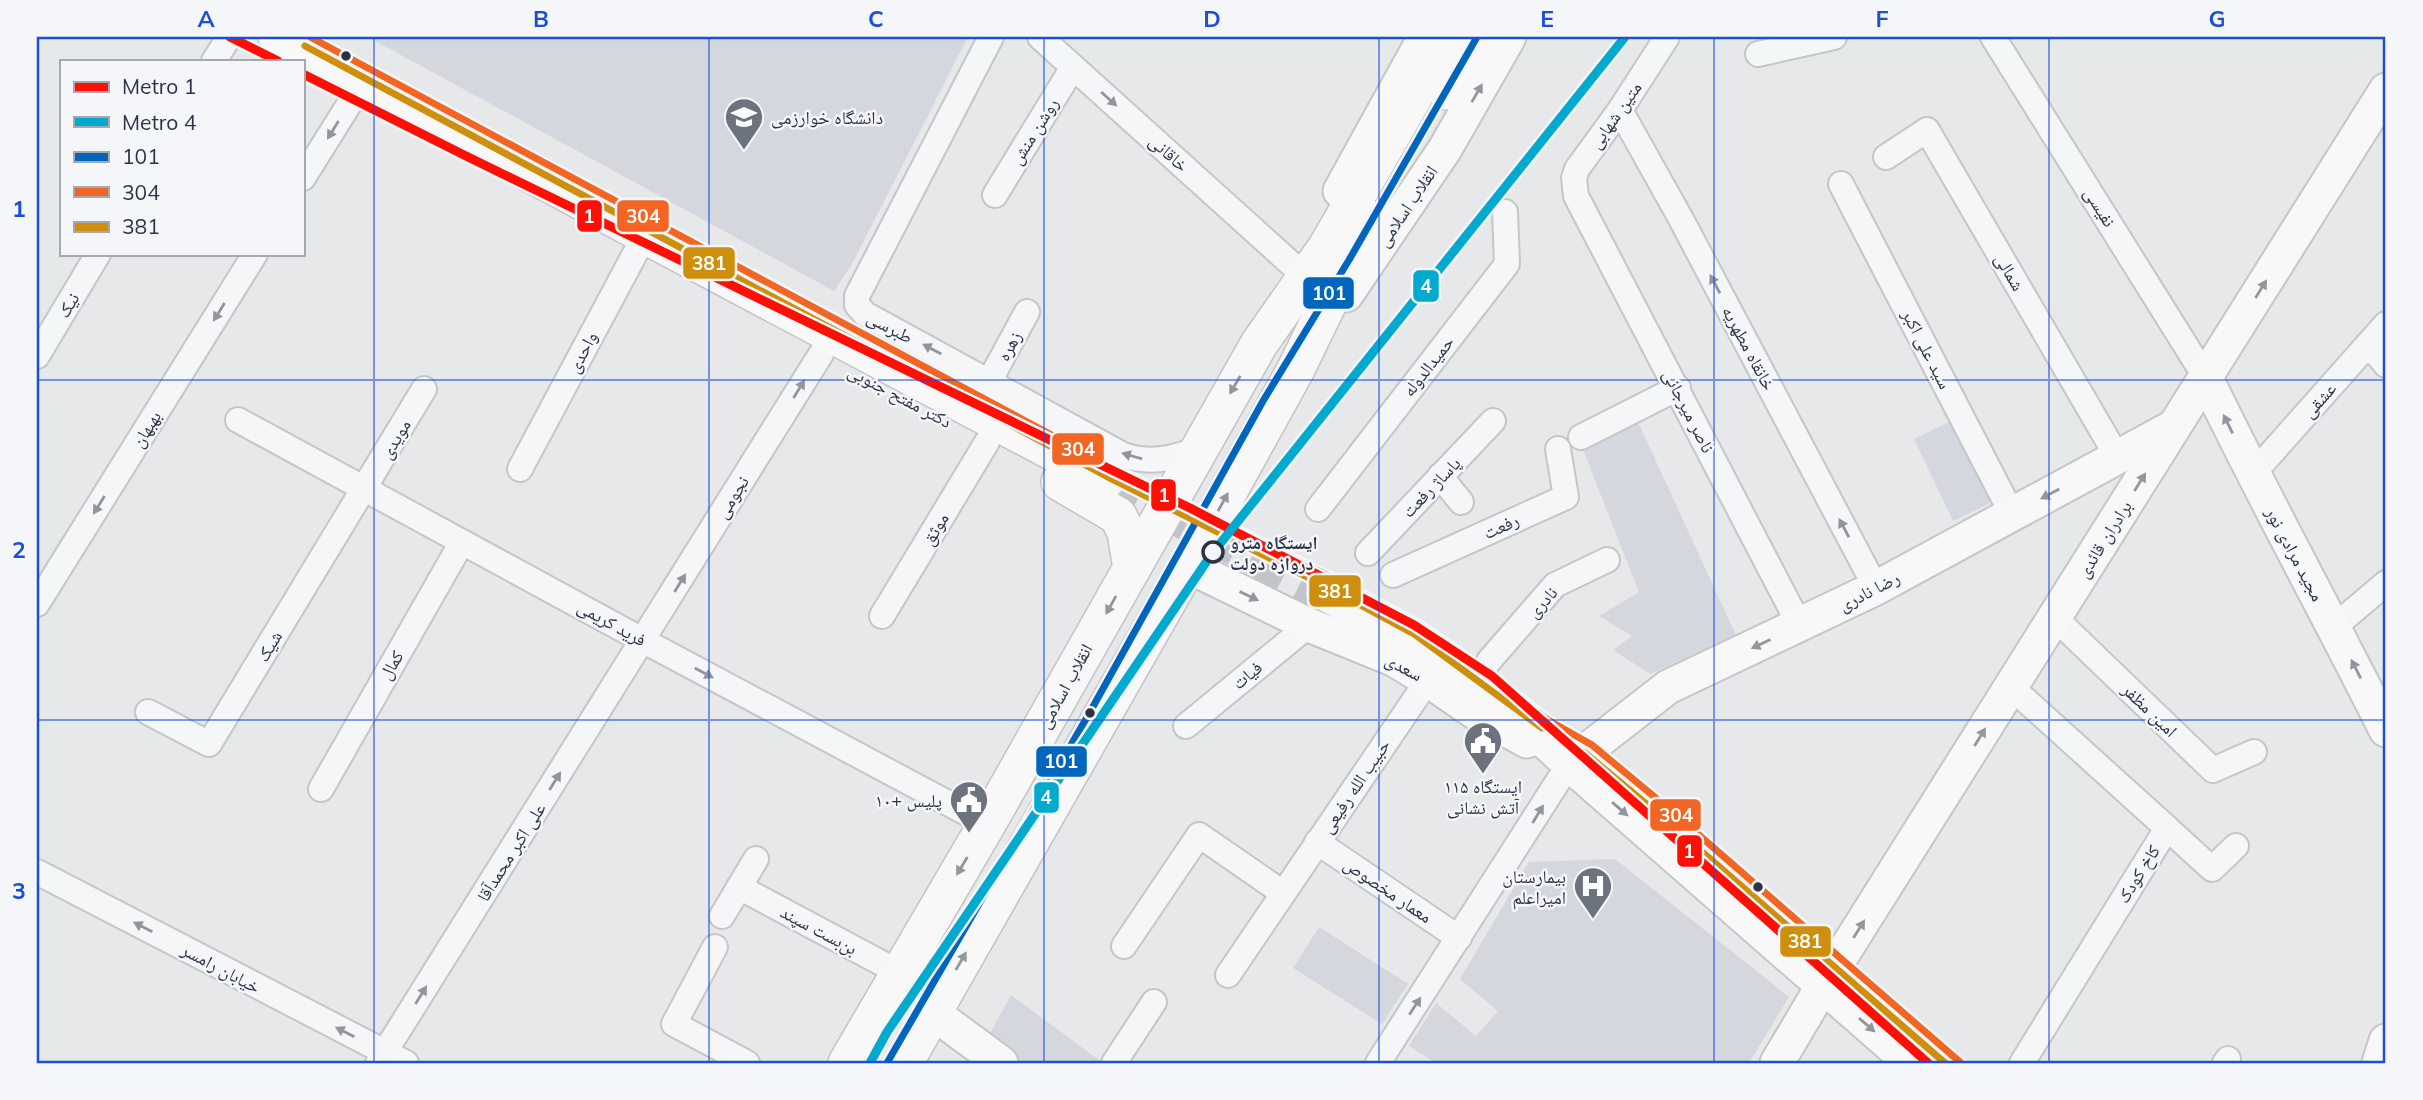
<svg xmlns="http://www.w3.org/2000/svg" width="2423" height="1100" viewBox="0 0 2423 1100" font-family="Mulish,'Noto Naskh Arabic',sans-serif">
  <rect width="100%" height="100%" fill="#e6e8ea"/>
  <g fill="#d4d7dd">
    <polygon points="368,37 968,37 851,266 834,291"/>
    <polygon points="1637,420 1736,635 1650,674 1613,650 1632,636 1599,616 1639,592 1582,447"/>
    <polygon points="1953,420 1992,502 1953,521 1914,439"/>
    <polygon points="1615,859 1789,997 1749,1063 1436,1063 1409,1046 1436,1003 1476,1036 1498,1011 1460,979 1529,862"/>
    <polygon points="1319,927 1408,984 1382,1024 1293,968"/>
    <polygon points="1011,995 1103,1063 974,1063"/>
  </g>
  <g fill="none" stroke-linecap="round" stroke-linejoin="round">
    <polyline stroke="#c1c4c9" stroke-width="37" stroke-dasharray="37 18" stroke-linecap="butt" points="1106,480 1323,593"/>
    <g stroke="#c4c6c8" stroke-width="28">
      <g id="street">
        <path d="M991,37L857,296V305L865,314L1123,455C1149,464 1173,459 1198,449"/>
        <polyline points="1040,37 1298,270"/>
        <polyline points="1667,37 1620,110 1577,169 1574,178 1576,196 1800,626"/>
        <polyline points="1993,37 2206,378"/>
        <polyline points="1758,54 1834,37"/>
        <polyline points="214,61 229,37"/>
        <polyline points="1620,110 1681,219 1876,588"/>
        <polyline points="1886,157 1927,130 2118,458"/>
        <polyline points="303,178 363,82"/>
        <polyline points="1841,184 2012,514"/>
        <polyline points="995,195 1073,67"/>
        <polyline points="2368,344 2386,365"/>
        <polyline points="37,356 98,254"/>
        <polyline points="990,380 1027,312"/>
        <polyline points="238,420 644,641 987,824"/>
        <polyline points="1581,437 1678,388"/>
        <polyline points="520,469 645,235"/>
        <polyline points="2252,475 2386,324"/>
        <polyline points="1440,476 1461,502"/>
        <polyline points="1318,509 1507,264 1505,212"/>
        <polyline points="1368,553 1493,421"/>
        <polyline points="1393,575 1566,497 1558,449"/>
        <polyline points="37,604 255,254"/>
        <polyline points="882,616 987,442"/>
        <polyline points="2055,618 2213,770 2254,752"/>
        <polyline points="2334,627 2386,583"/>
        <polyline points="1489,661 1555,585 1607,560"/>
        <polyline points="2011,687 2167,828 2022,1063"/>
        <polyline points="148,712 209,744 424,389"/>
        <polyline points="1186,726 1309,625"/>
        <polyline points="321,789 462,542"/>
        <polyline points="2167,828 2212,869 2236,846"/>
        <polyline points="1317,842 1459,938"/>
        <polyline points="37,872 406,1063"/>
        <polyline points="739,887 900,973"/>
        <polyline points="722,916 756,859"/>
        <polyline points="1124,946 1199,835 1283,893"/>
        <polyline points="715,947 674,1024 747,1063"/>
        <polyline points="1228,975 1428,680"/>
        <polyline points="378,1063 821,354"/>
        <polyline points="1114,1063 1154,1002"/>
        <polyline points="1378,1063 1569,764"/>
        <polyline points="2225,1063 2228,1059"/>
      </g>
    </g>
    <g stroke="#c4c6c8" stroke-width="37">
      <g id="secondary">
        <polyline points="1340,191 1425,37"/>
        <polyline points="1346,295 1445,149 1509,37"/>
        <path d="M2206,378C2263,497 2327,612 2386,730"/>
        <polyline points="1188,566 1309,625 1393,659 1428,680 1476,713 1527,741"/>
        <polyline points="1323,593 1445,658 1487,688 1569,764 1911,1063"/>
        <polyline points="1569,764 1668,687 1876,588 2173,427"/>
        <polyline points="932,1012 1001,1063"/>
        <polyline points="1777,1063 1822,987 2386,90"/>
        <polyline points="2379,1063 2386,1041"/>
      </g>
    </g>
    <g stroke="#c2c5c8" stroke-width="40">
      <g id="primary">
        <polyline points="277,37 645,235 1106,480"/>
        <polyline points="1446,91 1477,37"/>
        <polyline points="1060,482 1118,516 1126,532 1132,568"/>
        <polyline points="847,1063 987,824 1259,344 1327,247 1448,37"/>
        <polyline points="904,1063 1178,583 1296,369 1349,260 1372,220"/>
      </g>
    </g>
    <use href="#street" stroke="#f5f6f7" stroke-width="24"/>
    <use href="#secondary" stroke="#f8f8f8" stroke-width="33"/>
    <use href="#primary" stroke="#f8f8f8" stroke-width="37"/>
    <g stroke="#f4f6f9" stroke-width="12">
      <polyline id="bus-1" points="887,1063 1090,712 1263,401 1349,260 1477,37"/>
    </g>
    <g stroke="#f4f6f9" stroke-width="12">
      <polyline id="bus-2" points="310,37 1111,467 1334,579 1419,625 1463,655 1548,720 1592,745 1669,809 1961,1063"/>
    </g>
    <g stroke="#f4f6f9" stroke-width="12">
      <g id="bus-3">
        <polyline points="305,46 1106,476 1329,588 1414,634 1542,728"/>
        <polyline points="1585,753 1662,817 1945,1063"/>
      </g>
    </g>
    <use href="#bus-1" stroke="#0065bd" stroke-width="7"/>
    <use href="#bus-2" stroke="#f26522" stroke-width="7"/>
    <use href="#bus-3" stroke="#ce8f0e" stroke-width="7"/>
    <g stroke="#f4f6f9" stroke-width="14">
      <g id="metro-1">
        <polyline points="230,37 278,61"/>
        <polyline points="303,74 466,156 1190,508 1414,625 1492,676 1928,1063"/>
      </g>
    </g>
    <g stroke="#f4f6f9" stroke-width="14">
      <polyline id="metro-2" points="870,1063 887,1032 1211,555 1625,37"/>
    </g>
    <use href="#metro-1" stroke="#ff0f04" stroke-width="9"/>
    <use href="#metro-2" stroke="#00a9ce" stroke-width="9"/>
  </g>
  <defs><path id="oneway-solid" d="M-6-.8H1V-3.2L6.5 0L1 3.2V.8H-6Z" transform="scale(1.75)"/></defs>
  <g fill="#92969e">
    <use href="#oneway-solid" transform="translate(1477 93) rotate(-60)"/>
    <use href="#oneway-solid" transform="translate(2261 289) rotate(-58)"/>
    <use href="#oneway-solid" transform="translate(1235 385) rotate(120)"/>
    <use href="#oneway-solid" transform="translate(2228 424) rotate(-116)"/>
    <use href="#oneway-solid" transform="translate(2140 482) rotate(-58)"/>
    <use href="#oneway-solid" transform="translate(2050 494) rotate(152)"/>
    <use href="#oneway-solid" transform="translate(1223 502) rotate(-61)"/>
    <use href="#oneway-solid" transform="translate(1249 596) rotate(26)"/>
    <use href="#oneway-solid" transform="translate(1111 605) rotate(119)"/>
    <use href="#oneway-solid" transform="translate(1761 644) rotate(155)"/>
    <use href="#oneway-solid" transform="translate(2356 669) rotate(-117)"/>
    <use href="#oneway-solid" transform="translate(1980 737) rotate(-58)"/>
    <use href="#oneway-solid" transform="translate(1620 809) rotate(41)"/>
    <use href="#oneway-solid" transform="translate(962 866) rotate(121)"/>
    <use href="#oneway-solid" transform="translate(1859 929) rotate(-58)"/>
    <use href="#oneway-solid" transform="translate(961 961) rotate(-60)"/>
    <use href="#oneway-solid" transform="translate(1867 1025) rotate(41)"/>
  </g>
  <g fill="#90959e">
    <use href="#oneway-solid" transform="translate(1109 99) rotate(42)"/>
    <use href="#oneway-solid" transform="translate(333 130) rotate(122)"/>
    <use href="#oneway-solid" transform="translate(1715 284) rotate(-118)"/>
    <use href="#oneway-solid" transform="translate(219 312) rotate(122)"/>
    <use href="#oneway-solid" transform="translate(932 349) rotate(-152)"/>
    <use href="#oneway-solid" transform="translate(799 389) rotate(-58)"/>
    <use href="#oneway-solid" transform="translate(1132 456) rotate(-164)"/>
    <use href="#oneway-solid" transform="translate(99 505) rotate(122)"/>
    <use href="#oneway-solid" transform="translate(1844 528) rotate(-118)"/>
    <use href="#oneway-solid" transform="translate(680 583) rotate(-58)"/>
    <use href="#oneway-solid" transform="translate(704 673) rotate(28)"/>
    <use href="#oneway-solid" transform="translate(555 781) rotate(-58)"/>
    <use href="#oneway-solid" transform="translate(1538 814) rotate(-59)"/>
    <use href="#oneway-solid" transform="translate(143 927) rotate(-153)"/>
    <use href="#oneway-solid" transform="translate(421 995) rotate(-58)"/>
    <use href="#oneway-solid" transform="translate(1415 1006) rotate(-57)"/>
    <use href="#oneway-solid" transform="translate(345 1032) rotate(-153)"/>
  </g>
  <path fill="none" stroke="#1d4ed8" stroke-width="2" stroke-opacity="0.55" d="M374,37V1063M709,37V1063M1044,37V1063M1379,37V1063M1714,37V1063M2049,37V1063M37,380H2386M37,720H2386"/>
  <defs>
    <g id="university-pin" transform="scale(2.0125)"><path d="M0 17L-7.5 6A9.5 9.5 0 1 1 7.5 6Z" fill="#6c737f" stroke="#f4f6f9"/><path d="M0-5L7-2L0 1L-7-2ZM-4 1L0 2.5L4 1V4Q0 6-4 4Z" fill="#fff"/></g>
    <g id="civic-pin" transform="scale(2.0125)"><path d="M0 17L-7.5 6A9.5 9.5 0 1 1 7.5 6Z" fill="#6c737f" stroke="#f4f6f9"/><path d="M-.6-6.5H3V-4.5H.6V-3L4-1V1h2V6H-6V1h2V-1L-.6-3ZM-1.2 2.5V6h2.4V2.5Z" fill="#fff"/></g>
    <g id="hospital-pin" transform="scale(2.0125)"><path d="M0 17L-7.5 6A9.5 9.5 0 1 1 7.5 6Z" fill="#6c737f" stroke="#f4f6f9"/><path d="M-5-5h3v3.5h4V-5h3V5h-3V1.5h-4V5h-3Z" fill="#fff"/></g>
  </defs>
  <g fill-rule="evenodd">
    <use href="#university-pin" x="744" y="117"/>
    <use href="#civic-pin" x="1483" y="741"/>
    <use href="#civic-pin" x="969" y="800"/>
    <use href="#hospital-pin" x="1593" y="886"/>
  </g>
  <g fill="#2b3445" stroke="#f4f6f9" stroke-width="2.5">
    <circle cx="346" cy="56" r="6"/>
    <circle cx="1090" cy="713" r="6"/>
    <circle cx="1758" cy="887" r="6"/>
  </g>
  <circle fill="#f4f6f9" stroke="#2b3445" stroke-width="3.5" cx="1213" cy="552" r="10"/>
  <g text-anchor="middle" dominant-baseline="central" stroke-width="5" stroke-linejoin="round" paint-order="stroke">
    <g font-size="18" fill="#2b3445" stroke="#f4f6f9">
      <text transform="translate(1615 115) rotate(-55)">متین شهابی</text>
      <text transform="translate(1034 131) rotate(-58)">روشن منش</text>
      <text transform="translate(1169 153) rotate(42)">خاقانی</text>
      <text transform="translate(1407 206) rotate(-56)">انقلاب اسلامی</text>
      <text transform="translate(2100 207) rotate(58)">نفیسی</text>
      <text transform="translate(2010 272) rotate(60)">شمالی</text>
      <text transform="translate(68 305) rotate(-59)">نیک</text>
      <text transform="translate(890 327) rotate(28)">طبرسی</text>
      <text transform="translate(1009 346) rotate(-61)">زهره</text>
      <text transform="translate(1749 348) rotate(62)">خانقاه مطهریه</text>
      <text transform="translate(1927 349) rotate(63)">سید علی اکبر</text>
      <text transform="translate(582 352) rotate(-62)">واحدی</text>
      <text transform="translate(1428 366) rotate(-52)">حمیدالدوله</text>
      <text transform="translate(900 396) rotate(28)">دکتر مفتح جنوبی</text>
      <text transform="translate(2319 400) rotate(-48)">عشقی</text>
      <text transform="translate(1689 411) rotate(63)">ناصر میرجانی</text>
      <text transform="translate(146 429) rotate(-58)">بهبهان</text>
      <text transform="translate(395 439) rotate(-59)">مویدی</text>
      <text transform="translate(1431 487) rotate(-46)">پاساژ رفعت</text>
      <text transform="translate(732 497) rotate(-58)">نجومی</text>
      <text transform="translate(1501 526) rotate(-24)">رفعت</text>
      <text transform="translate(935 529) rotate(-59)">موثق</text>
      <text transform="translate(2104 539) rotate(-58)">برادران قائدی</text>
      <text transform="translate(2295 554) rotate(62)">مجید مرادی نور</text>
      <text transform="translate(1869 591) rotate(-27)">رضا نادری</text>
      <text transform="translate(1542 602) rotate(-47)">نادری</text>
      <text transform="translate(612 623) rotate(29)">فرید کریمی</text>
      <text transform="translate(269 646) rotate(-59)">شیک</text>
      <text transform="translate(391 665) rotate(-60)">کمال</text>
      <text transform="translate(1404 667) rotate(28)">سعدی</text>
      <text transform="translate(1247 675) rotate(-39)">فیات</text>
      <text transform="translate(1065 686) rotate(-61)">انقلاب اسلامی</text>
      <text transform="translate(2150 710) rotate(44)">امین مظفر</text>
      <text transform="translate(1355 786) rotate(-56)">حبیب الله رفیعی</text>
      <text transform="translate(511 852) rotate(-58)">علی اکبر محمدآقا</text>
      <text transform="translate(2138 874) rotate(-58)">کاخ کودک</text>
      <text transform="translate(1388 890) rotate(34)">معمار مخصوص</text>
      <text transform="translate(819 930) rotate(28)">بن‌بست سپند</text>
      <text transform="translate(221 968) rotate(28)">خیابان رامسر</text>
    </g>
    <g font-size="18" fill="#2b3445" stroke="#f4f6f9" text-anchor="end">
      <text x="771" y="117" text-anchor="start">دانشگاه خوارزمی</text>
      <text x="1483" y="786" text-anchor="middle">ایستگاه ۱۱۵<tspan x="1483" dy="21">آتش نشانی</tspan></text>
      <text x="942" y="800">پلیس +۱۰</text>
      <text x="1566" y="876">بیمارستان<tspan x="1566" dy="21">امیراعلم</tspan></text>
    </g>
    <g font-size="18" font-weight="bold" fill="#2b3445" stroke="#f4f6f9" text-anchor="start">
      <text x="1230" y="542">ایستگاه مترو<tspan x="1230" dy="21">دروازه دولت</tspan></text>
    </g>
  </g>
  <g stroke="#f4f6f9" stroke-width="2.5">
    <rect x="616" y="199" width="54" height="34" rx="7" fill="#f26522"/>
    <rect x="576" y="199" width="27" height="34" rx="7" fill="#ff0f04"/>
    <rect x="682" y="246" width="54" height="34" rx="7" fill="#ce8f0e"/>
    <rect x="1412" y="269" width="28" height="34" rx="7" fill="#00a9ce"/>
    <rect x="1302" y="276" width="53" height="34" rx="7" fill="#0065bd"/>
    <rect x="1051" y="432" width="54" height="34" rx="7" fill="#f26522"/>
    <rect x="1150" y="478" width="27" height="34" rx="7" fill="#ff0f04"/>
    <rect x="1308" y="574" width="54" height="34" rx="7" fill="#ce8f0e"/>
    <rect x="1035" y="745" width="53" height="33" rx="7" fill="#0065bd"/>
    <rect x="1033" y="781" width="27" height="33" rx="7" fill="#00a9ce"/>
    <rect x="1649" y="798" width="53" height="34" rx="7" fill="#f26522"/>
    <rect x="1676" y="834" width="27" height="34" rx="7" fill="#ff0f04"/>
    <rect x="1779" y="925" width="53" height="33" rx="7" fill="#ce8f0e"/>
  </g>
  <g font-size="19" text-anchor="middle" font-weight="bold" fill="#fff">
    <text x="643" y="223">304</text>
    <text x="589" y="223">1</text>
    <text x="709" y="270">381</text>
    <text x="1426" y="293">4</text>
    <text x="1329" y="300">101</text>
    <text x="1078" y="456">304</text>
    <text x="1164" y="502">1</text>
    <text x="1335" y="598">381</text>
    <text x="1061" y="768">101</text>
    <text x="1046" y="804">4</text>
    <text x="1676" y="822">304</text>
    <text x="1689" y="858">1</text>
    <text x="1805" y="948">381</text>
  </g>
  <rect width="2423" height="1100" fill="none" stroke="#f4f6f9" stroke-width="77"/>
  <rect x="60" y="60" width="245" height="196" fill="#f4f6f9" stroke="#a4a8b1" stroke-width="2"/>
  <rect x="74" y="82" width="35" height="10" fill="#ff0f04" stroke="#a4a8b1" stroke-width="2"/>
  <text x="122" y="94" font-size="21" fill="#2b3445">Metro 1</text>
  <rect x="74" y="117" width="35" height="10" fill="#00a9ce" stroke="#a4a8b1" stroke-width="2"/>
  <text x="122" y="130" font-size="21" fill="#2b3445">Metro 4</text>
  <rect x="74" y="152" width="35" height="10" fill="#0065bd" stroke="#a4a8b1" stroke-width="2"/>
  <text x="122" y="164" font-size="21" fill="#2b3445">101</text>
  <rect x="74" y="187" width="35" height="10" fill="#f26522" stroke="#a4a8b1" stroke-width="2"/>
  <text x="122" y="200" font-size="21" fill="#2b3445">304</text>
  <rect x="74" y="222" width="35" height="10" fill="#ce8f0e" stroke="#a4a8b1" stroke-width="2"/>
  <text x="122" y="234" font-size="21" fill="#2b3445">381</text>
  <rect x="38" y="38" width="2346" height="1024" fill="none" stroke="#1d4ed8" stroke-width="2.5"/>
  <g font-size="23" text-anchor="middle" font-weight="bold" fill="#1d4ed8">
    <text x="206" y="27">A</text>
    <text x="541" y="27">B</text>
    <text x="876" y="27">C</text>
    <text x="1212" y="27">D</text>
    <text x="1547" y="27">E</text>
    <text x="1882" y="27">F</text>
    <text x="2217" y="27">G</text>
    <text x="19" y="217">1</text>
    <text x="19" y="558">2</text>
    <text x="19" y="899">3</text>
  </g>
</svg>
